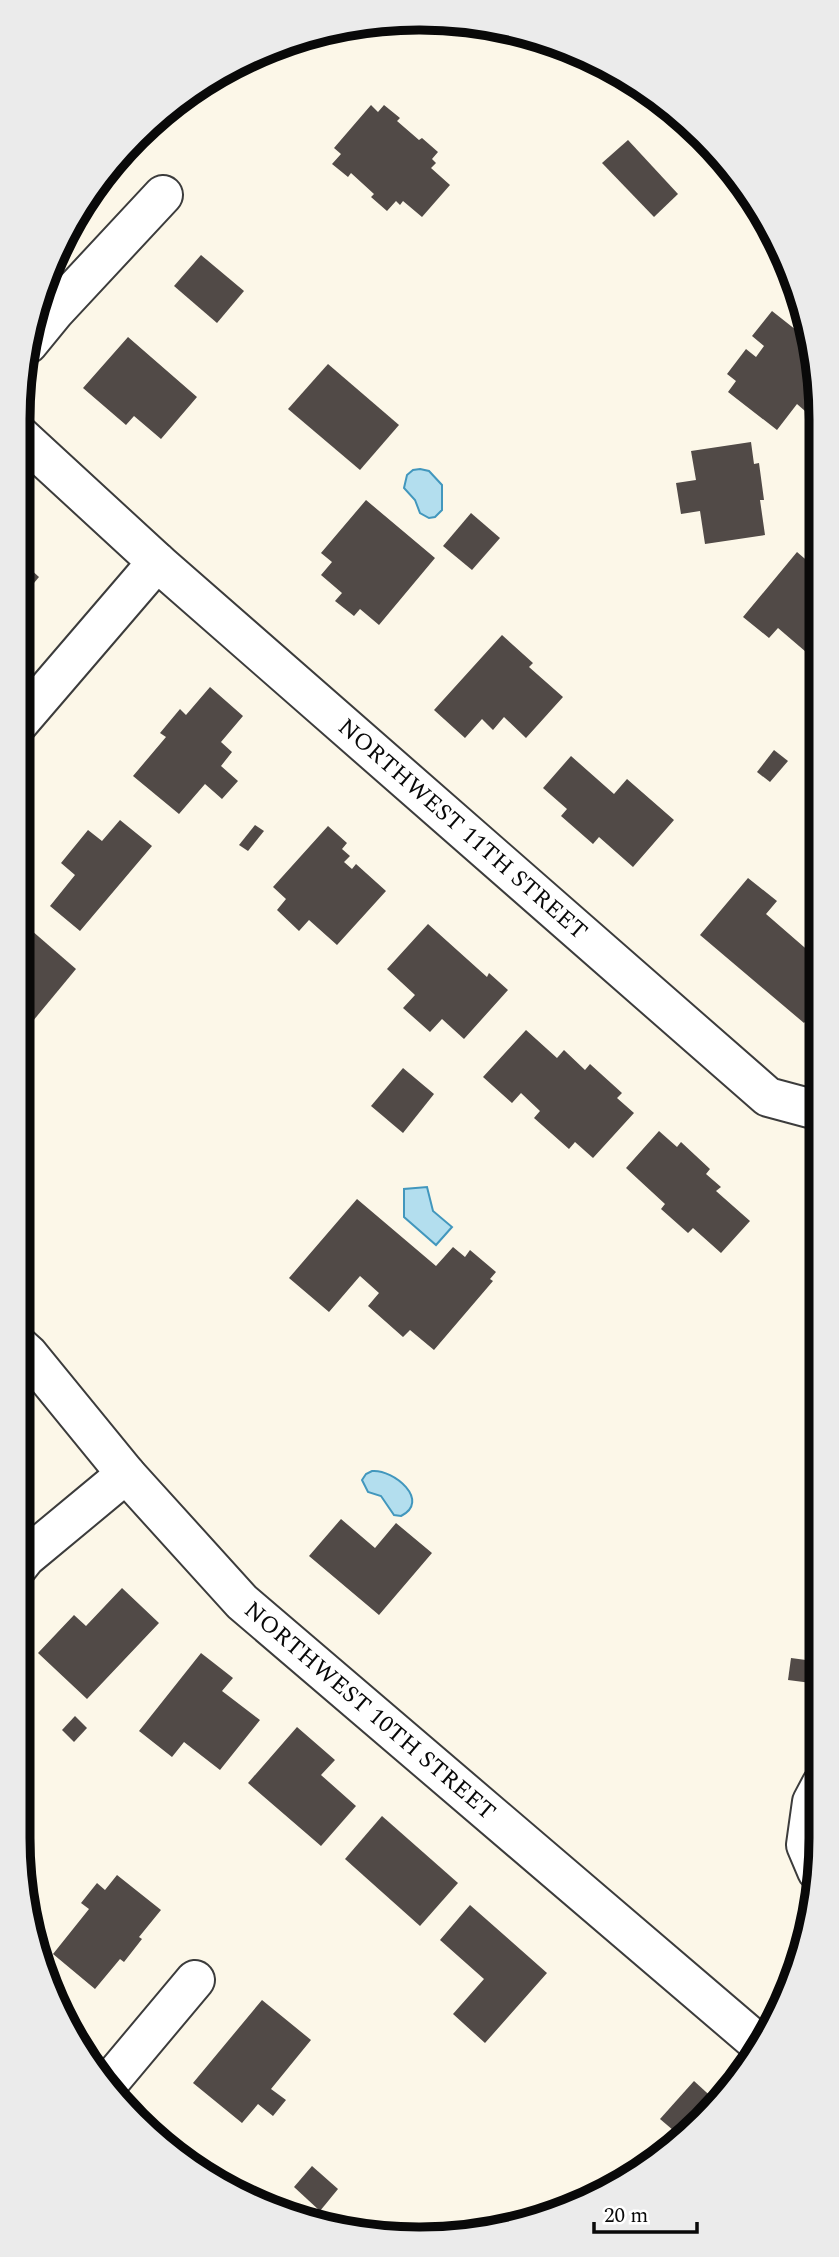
<svg xmlns="http://www.w3.org/2000/svg" width="839" height="2257" viewBox="0 0 839 2257" font-family="Spectral,serif">
  <rect width="100%" height="100%" fill="#fcf7e8"/>
  <g fill="#b3deee" stroke="#4297bd" stroke-width="2">
    <polygon points="420,469 429,471 442,485 442,510 435,517 429,518 420,513 415,500 404,488 407,475 413,470"/>
    <polygon points="427,1187 433,1211 452,1227 436,1245 404,1217 404,1189"/>
    <path d="M372,1471C394,1469 431,1501 401,1516L394,1515L381,1496L368,1492L362,1480L366,1474Z"/>
  </g>
  <g fill="#514a47">
    <polygon points="371,105 378,112 384,105 400,118 397,121 419,140 422,138 438,152 432,159 436,163 431,168 450,185 422,217 403,201 400,205 396,201 387,211 371,197 374,194 351,173 348,177 332,164 341,154 334,148"/>
    <polygon points="628,140 678,194 654,217 602,163"/>
    <polygon points="201,255 244,291 217,323 174,286"/>
    <polygon points="772,311 810,341 818,367 818,395 805,411 797,404 777,430 728,392 736,381 727,374 746,349 756,357 764,346 752,336"/>
    <polygon points="128,337 197,397 161,439 134,416 126,425 83,388"/>
    <polygon points="328,364 399,425 360,470 288,409"/>
    <polygon points="751,442 754,464 759,463 764,500 760,500 765,535 705,544 700,511 681,514 676,483 696,480 691,451"/>
    <polygon points="366,500 435,558 379,625 360,609 354,616 335,601 342,593 321,575 332,562 321,553"/>
    <polygon points="471,513 500,538 472,570 443,546"/>
    <polygon points="797,552 818,570 819,651 813,658 778,628 769,638 743,617"/>
    <polygon points="18,558 39,577 18,602"/>
    <polygon points="502,635 533,663 529,667 563,697 526,738 504,717 493,730 482,719 465,738 434,710"/>
    <polygon points="210,687 243,716 221,742 232,752 221,766 238,781 222,799 205,784 179,814 133,776 166,737 160,733 180,709 186,715"/>
    <polygon points="774,750 788,761 770,782 757,772"/>
    <polygon points="571,756 614,794 627,779 674,820 633,867 599,837 593,844 561,816 567,809 543,788"/>
    <polygon points="120,820 152,846 80,931 50,906 75,875 61,863 88,830 102,841"/>
    <polygon points="255,825 264,831 248,851 239,845"/>
    <polygon points="328,826 347,843 342,849 350,856 344,862 352,869 356,864 386,891 337,945 309,920 299,931 277,910 286,899 273,887"/>
    <polygon points="748,878 777,901 766,914 819,960 820,1005 804,1023 700,935"/>
    <polygon points="428,924 487,977 489,973 508,990 464,1039 442,1019 430,1032 403,1008 415,995 387,969"/>
    <polygon points="31,930 76,969 18,1039 18,946"/>
    <polygon points="526,1030 557,1058 564,1050 585,1070 590,1064 622,1093 617,1098 634,1113 593,1158 575,1142 569,1149 534,1118 540,1111 521,1093 512,1103 483,1077"/>
    <polygon points="403,1068 434,1094 403,1133 371,1106"/>
    <polygon points="659,1131 677,1147 681,1142 710,1169 706,1174 721,1187 716,1191 750,1221 721,1253 693,1228 688,1233 661,1209 665,1204 626,1168"/>
    <polygon points="357,1199 436,1266 453,1247 465,1257 470,1250 496,1272 490,1279 493,1281 434,1350 410,1330 403,1337 368,1306 379,1293 360,1276 329,1312 289,1278"/>
    <polygon points="341,1519 375,1548 396,1523 432,1553 379,1615 309,1556"/>
    <polygon points="122,1588 159,1623 87,1699 38,1653 74,1615 86,1626"/>
    <polygon points="201,1653 233,1678 222,1691 260,1720 220,1770 184,1742 172,1757 139,1731"/>
    <polygon points="791,1658 821,1662 819,1684 788,1680"/>
    <polygon points="75,1716 87,1728 74,1742 62,1730"/>
    <polygon points="297,1727 335,1760 321,1775 356,1806 321,1846 248,1783"/>
    <polygon points="382,1816 458,1883 420,1926 345,1859"/>
    <polygon points="117,1875 161,1910 139,1937 142,1939 124,1962 120,1959 95,1989 53,1954 89,1909 81,1903 97,1883 105,1890"/>
    <polygon points="470,1905 547,1973 485,2043 453,2014 484,1979 440,1940"/>
    <polygon points="262,2000 311,2040 271,2089 286,2100 273,2116 258,2104 242,2123 193,2083"/>
    <polygon points="694,2081 717,2102 680,2136 660,2119"/>
    <polygon points="312,2166 338,2189 320,2211 294,2187"/>
  </g>
  <g fill="none" stroke-linecap="round" stroke-linejoin="round">
    <g stroke="#3c3c3c" stroke-width="42">
      <g id="minor">
        <polyline points="28,344 55,311 163,195"/>
        <path id="s1" d="M18,434L157,562L768,1097L809,1108L820,1104"/>
        <polyline points="18,724 157,562"/>
        <path id="s2" d="M18,1345L28,1354L126,1474L242,1602L758,2043"/>
        <polyline points="18,1567 26,1557 126,1474"/>
        <polyline points="817,1871 806,1845 812,1802 821,1785"/>
        <polyline points="107,2085 195,1980"/>
      </g>
    </g>
    <use href="#minor" stroke="#fff" stroke-width="38"/>
  </g>
  <g text-anchor="middle" dominant-baseline="central" stroke-width="7" stroke-linejoin="round" paint-order="stroke">
    <g font-size="24" fill="#090909" stroke="#fff">
      <text stroke="none"><textPath href="#s1" startOffset="595">NORTHWEST 11TH STREET</textPath></text>
      <text stroke="none"><textPath href="#s2" startOffset="509">NORTHWEST 10TH STREET</textPath></text>
    </g>
  </g>
  <path d="M0 0H839V2257H0ZM419 30H420A389 389 0 0 1 809 419V1838A389 389 0 0 1 420 2227H419A389 389 0 0 1 30 1838V419A389 389 0 0 1 419 30Z" fill="#ebebeb" fill-rule="evenodd"/>
  <path fill="none" stroke="#090909" stroke-width="9" d="M419 30H420A389 389 0 0 1 809 419V1838A389 389 0 0 1 420 2227H419A389 389 0 0 1 30 1838V419A389 389 0 0 1 419 30Z"/>
  <path d="M594 2222v10h103v-10" fill="none" stroke="#090909" stroke-width="3.5"/>
  <text x="604" y="2222" font-size="21" fill="#090909" stroke="#ffffff" stroke-width="5" paint-order="stroke">20 m</text>
</svg>
